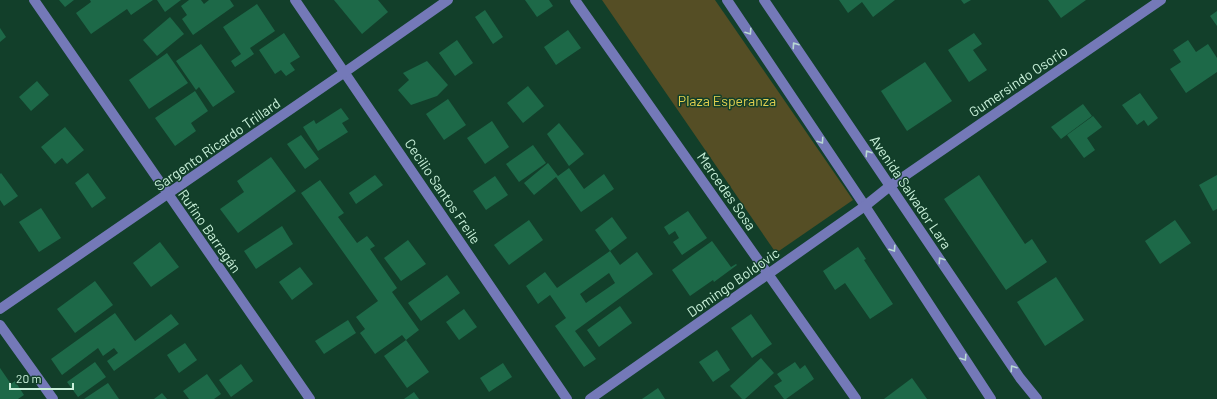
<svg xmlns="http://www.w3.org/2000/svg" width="1217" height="399" viewBox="0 0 1217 399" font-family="Barlow,sans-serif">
  <rect width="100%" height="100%" fill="#123f2a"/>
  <polygon fill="#554e25" points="602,0 715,0 853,200 776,253"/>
  <g fill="#1d6948" fill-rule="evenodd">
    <polygon points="59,0 74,0 65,7"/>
    <polygon points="90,0 153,0 131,15 127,9 91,34 76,13 91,2"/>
    <polygon points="157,0 181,0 165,12"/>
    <polygon points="189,0 201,0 204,4 209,0 230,0 234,6 193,35 182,19 187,15 181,6"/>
    <polygon points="334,0 378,0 388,12 362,34"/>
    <polygon points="525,0 549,0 553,6 537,17"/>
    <polygon points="839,0 895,0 873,17 862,2 848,13"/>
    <polygon points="961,0 971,0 964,4"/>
    <polygon points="1048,0 1086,0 1061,18"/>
    <polygon points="257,4 275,31 250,48 254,54 235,67 231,61 241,54 223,27"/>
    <polygon points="485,10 503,37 493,44 475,17"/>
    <polygon points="1217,11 1217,26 1210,16"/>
    <polygon points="170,17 184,34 157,56 143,40"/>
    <polygon points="0,28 6,37 0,42"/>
    <polygon points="568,30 581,48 556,65 544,47"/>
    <polygon points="284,33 300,57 290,63 295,70 286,76 281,70 275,74 259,50"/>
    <polygon points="974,33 982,44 973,50 987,70 969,82 948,50"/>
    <polygon points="457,40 473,63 455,76 439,53"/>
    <polygon points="1188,40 1196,52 1208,44 1217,58 1217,72 1186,93 1170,69 1181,62 1173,50"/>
    <polygon points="201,44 235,92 213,107 199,87 196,90 176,61"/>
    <polygon points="167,53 188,83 149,109 129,80"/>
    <polygon points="427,61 448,85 437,96 411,105 398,90 409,80 403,73"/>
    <polygon points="925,62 952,101 907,131 881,91"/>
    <polygon points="37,81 49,95 31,111 19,97"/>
    <polygon points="528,86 544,106 523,123 507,103"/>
    <polygon points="195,91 208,111 191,123 196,131 175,146 155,118"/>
    <polygon points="1140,93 1158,118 1148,126 1144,120 1137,125 1122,105"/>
    <polygon points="448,99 466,125 444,140 426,114"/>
    <polygon points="1083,104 1092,116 1061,139 1051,127"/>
    <polygon points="341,108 349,119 342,123 348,132 318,151 303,127 314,120 316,124"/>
    <polygon points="1093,116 1102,127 1087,138 1095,150 1084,158 1067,135"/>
    <polygon points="492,121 509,147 485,164 467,138"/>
    <polygon points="559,123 584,154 569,166 547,134"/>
    <polygon points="65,127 84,150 67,164 62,158 55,164 41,147"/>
    <polygon points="301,135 319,159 305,169 287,144"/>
    <polygon points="533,145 546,163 519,182 506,164"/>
    <polygon points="271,157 296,191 238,233 220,209 244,192 237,181"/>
    <polygon points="548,163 558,176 569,168 584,189 604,174 614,189 581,212 556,177 534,195 524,183"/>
    <polygon points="1,173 18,196 4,206 0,200 0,174"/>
    <polygon points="88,173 106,198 92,208 75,183"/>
    <polygon points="375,175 383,185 356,204 349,193"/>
    <polygon points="979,175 1025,244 1032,239 1047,262 1006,290 944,199"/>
    <polygon points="1217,175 1217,209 1213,211 1199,185"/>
    <polygon points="495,176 508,195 486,210 473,191"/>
    <polygon points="320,180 344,213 338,217 357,243 367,236 375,246 370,249 397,288 392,292 419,330 406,340 402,335 375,354 360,333 365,329 356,317 378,301 301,193"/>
    <polygon points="41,208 61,238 39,252 19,222"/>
    <polygon points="688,211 707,238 682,255 673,242 679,238 675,231 669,235 664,227"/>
    <polygon points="612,217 627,238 610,251 595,230"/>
    <polygon points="529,220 543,240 509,265 494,245"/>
    <polygon points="1175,220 1191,243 1160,264 1145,241"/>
    <polygon points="282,226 293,244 256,269 244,251"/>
    <polygon points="408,240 426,264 401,281 384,258"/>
    <polygon points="712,241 731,267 736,264 737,265 714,282 713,280 690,296 672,270"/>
    <polygon points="160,242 179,267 151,287 133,263"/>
    <polygon points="858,247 866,259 864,260 893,304 870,319 845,283 835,290 823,271"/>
    <path d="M610,251L620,265L637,252L653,274L575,331L596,359L584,367L555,326L566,318L550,295L538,304L526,286L545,272L557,288ZM609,273L615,283L586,303L580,294Z"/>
    <polygon points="300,267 313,284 292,300 279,282"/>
    <polygon points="447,275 460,293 421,321 408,303"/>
    <polygon points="1056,277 1084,320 1045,346 1017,302"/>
    <polygon points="95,281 113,305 75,333 57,309"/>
    <polygon points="620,306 632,323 599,347 587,330"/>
    <polygon points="464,309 477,327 459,340 446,322"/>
    <polygon points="115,313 135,341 171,314 179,324 114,371 107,361 118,353 114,348 103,356 98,348 62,375 51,359"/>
    <polygon points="751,314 772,344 752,358 731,328"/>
    <polygon points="348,320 356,333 324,354 315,341"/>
    <polygon points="406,340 429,372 407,388 384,356"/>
    <polygon points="185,343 197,360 179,373 167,355"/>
    <polygon points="717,350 730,370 713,382 699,362"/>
    <polygon points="761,358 774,373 745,399 742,399 730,386"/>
    <polygon points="95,362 106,377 78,397 67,382"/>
    <polygon points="795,362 800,369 805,365 814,379 786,399 784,399 774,386 782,381 777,374"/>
    <polygon points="503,363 512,377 489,392 480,378"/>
    <polygon points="241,364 253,381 231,397 219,380"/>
    <polygon points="0,368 11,384 15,381 24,395 18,399 0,399"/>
    <polygon points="207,374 221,394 214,399 189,399 183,391"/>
    <polygon points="912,378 927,399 884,399"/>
    <polygon points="108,383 119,399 84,399"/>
    <polygon points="658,388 665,399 642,399"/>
    <polygon points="414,392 419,399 404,399"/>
    <polygon points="162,393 167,399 154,399"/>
  </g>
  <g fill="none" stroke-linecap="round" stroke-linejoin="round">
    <g stroke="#7479b8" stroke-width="10">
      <polyline points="34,0 310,399"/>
      <polyline points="295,0 567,399"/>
      <polyline points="575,0 856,399"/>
      <polyline points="727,0 865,206 991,399"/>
      <polyline points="764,0 1020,378 1037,399"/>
      <polyline points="0,309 345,72 448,0"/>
      <polyline points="0,325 53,399"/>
      <polyline points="590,399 865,206 890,186 1161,0"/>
    </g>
  </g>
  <defs><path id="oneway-chevron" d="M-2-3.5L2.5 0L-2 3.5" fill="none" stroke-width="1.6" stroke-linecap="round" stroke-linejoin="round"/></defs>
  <g stroke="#b8d9d3">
    <use href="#oneway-chevron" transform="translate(749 32) rotate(56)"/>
    <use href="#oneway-chevron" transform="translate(795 45) rotate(-124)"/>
    <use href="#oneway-chevron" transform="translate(821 141) rotate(56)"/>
    <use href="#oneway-chevron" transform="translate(868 153) rotate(-124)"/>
    <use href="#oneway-chevron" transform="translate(893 249) rotate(57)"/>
    <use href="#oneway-chevron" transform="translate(941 260) rotate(-124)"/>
    <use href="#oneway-chevron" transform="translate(964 358) rotate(57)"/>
    <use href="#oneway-chevron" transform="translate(1013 368) rotate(-124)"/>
  </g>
  <g text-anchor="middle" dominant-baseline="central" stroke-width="3" stroke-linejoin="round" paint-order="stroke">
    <g font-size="14" fill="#c9f1da" stroke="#123f2a">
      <text transform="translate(1018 81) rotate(-34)">Gumersindo Osorio</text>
      <text transform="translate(217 144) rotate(-35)">Sargento Ricardo Trillard</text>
      <text transform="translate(443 191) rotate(56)">Cecilio Santos Freile</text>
      <text transform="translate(727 191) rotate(55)">Mercedes Sosa</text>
      <text transform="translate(911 192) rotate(56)">Avenida Salvador Lara</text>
      <text transform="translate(210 231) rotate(55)">Rufino Barragán</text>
      <text transform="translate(733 282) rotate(-35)">Domingo Boldovic</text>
    </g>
    <g font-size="14" fill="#e4d04f" stroke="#123f2a">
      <text x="727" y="100">Plaza Esperanza</text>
    </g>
  </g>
  <path d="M10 383v6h63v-6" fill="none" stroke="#c9f1da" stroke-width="2"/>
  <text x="16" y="383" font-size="12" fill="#c9f1da" stroke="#123f2a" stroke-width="3" paint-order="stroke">20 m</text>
</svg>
